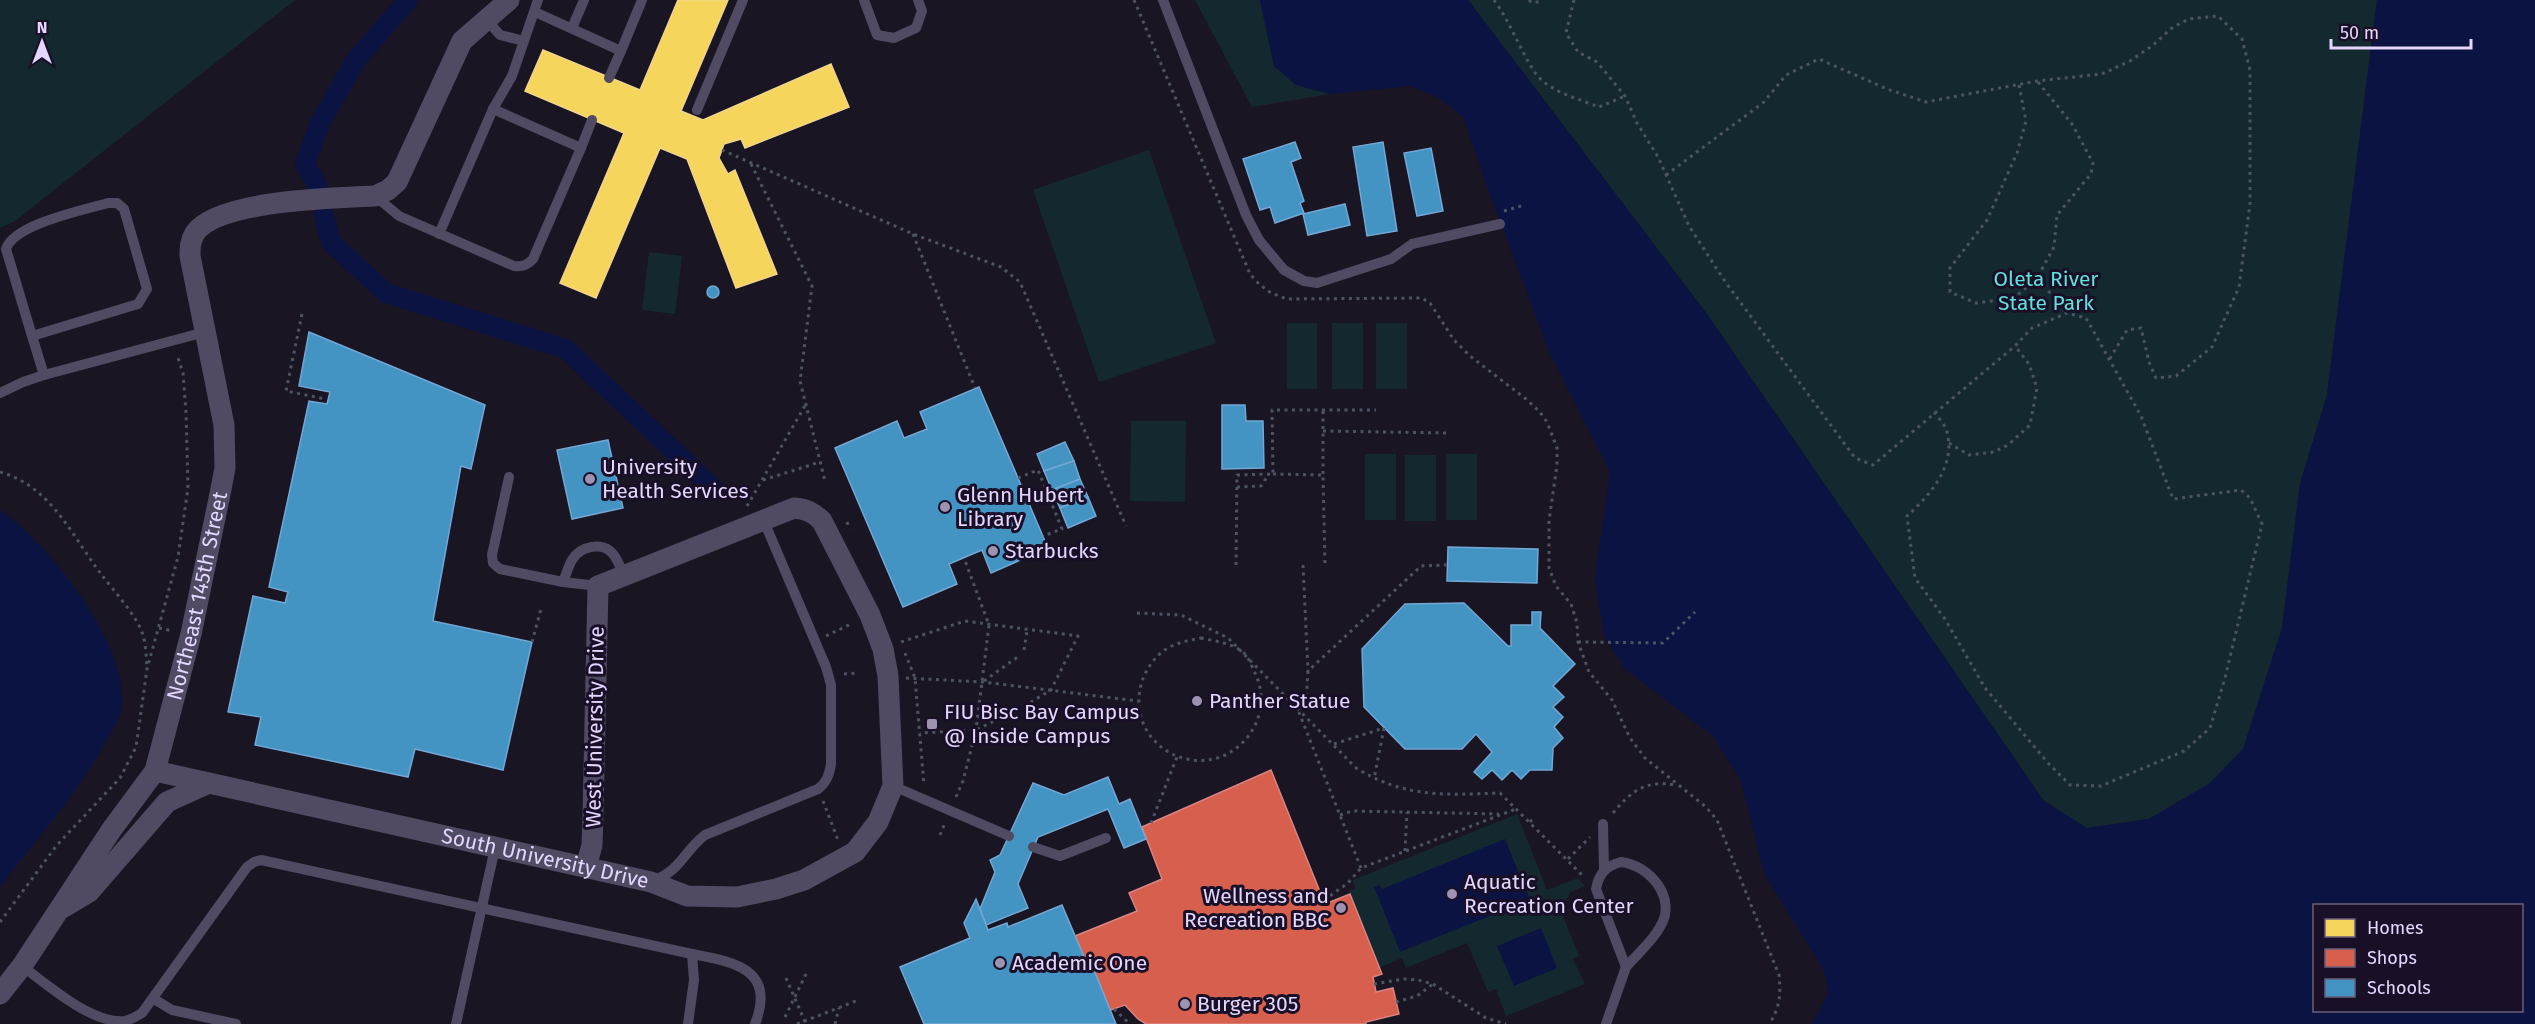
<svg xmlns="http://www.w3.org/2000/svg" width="2535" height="1024" viewBox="0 0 2535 1024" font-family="'Fira Sans',sans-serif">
  <rect width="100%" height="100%" fill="#1a1522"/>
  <g fill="#14292f">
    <polygon points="0,0 295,0 15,221 0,228"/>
    <polygon points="1195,0 1260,0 1274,66 1296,85 1330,94 1252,107"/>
    <polygon points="1468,0 2377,0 2327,395 2300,484 2282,628 2243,749 2210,783 2149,819 2087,828 2044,801 1704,310"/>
    <polygon points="1149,150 1216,343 1099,382 1033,190"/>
    <polygon points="649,252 682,256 675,314 642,310"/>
    <rect x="1287" y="323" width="30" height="66"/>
    <rect x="1332" y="323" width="31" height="66"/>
    <rect x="1376" y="323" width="31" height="66"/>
    <polygon points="1131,421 1186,421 1185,502 1130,501"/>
    <rect x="1365" y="454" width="31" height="66"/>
    <rect x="1446" y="454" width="31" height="66"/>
    <rect x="1405" y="455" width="31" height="66"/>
    <polygon points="1517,814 1547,890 1578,878 1585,886 1570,892 1566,901 1558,904 1579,956 1573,959 1585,984 1506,1016 1496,989 1488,992 1467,943 1406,968 1402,958 1379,968 1349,891 1355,888 1353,880"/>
  </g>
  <g fill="#0b1343" fill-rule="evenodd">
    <path d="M1260,0H1468L1704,310L2044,801L2087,828L2149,819L2210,783L2243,749L2282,628L2300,484L2327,395L2377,0H2535V1024H1812L1828,994L1824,971L1764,873L1741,781L1713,736L1624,668L1604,636L1595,577L1610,472L1550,354L1492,200L1463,117L1439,98L1411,86L1330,94L1296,85L1274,66ZM2314,906H2522V1010H2314Z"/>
    <path d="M0,510C48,543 137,652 120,715C117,724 109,734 105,743C77,795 36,840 0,887Z"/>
    <polygon points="1505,839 1530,900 1400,952 1374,887 1379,885 1382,889"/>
    <polygon points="1541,928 1557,968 1514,986 1497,946"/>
  </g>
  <polygon fill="#f6d55c" stroke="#f1d58d" stroke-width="1.5" points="678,0 728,0 681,111 703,120 831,64 849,107 745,148 741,139 724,144 719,158 728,174 735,170 777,274 736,288 687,159 660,148 596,298 560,283 624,133 525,91 543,50 640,90"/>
  <polygon fill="#d6604d" stroke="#da8382" stroke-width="1.5" points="1271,770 1325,904 1350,894 1382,974 1373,977 1376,992 1393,988 1399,1014 1366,1022 1366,1024 1146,1024 1138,1019 1125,1005 1110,1010 1089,958 1085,959 1075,936 1137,911 1129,893 1162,879 1142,827"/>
  <g fill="#4393c3" stroke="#73a7d5" stroke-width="1.5">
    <polygon points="1295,142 1301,158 1291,162 1304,201 1300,203 1304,213 1275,223 1270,207 1260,210 1243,159"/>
    <polygon points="1383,142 1397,231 1367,236 1353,147"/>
    <polygon points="1431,148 1443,211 1417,216 1404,153"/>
    <polygon points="1345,204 1350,225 1308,235 1303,214"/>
    <circle cx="713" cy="292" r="6"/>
    <polygon points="309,332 485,405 471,469 461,466 433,621 532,642 503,770 415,749 408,777 255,745 261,717 228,712 253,596 285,603 288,592 269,587 309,401 327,404 330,392 299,386"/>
    <polygon points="979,387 1048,548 991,573 982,550 949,564 957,584 903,607 835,448 897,421 904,438 927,429 920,412"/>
    <polygon points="1222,405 1245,405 1246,421 1263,421 1264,468 1222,469"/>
    <polygon points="608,440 623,508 572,519 557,450"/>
    <polygon points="1065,442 1074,461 1044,471 1037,454"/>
    <polygon points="1074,461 1080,479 1052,490 1044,471"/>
    <polygon points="1080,479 1088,497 1060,508 1052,490"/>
    <polygon points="1088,497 1096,516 1068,528 1060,508"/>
    <polygon points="1448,547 1538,549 1537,583 1447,581"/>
    <polygon points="1464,603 1508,646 1511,646 1511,625 1532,625 1532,612 1541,612 1540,628 1575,664 1553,686 1564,697 1553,707 1563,717 1554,727 1563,738 1553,748 1552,770 1530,770 1521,779 1512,770 1502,780 1492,770 1482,779 1474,772 1492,752 1476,734 1462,749 1405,749 1364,707 1362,649 1405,604"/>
    <polygon points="1108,777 1119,804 1130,799 1146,839 1124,848 1108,809 1038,837 1018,884 1028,908 986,925 980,909 995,872 990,860 1000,855 1033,783 1064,795"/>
    <polygon points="976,899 988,930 1007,923 1008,927 1062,905 1085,959 1089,958 1116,1024 924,1024 900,967 970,938 964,923"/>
  </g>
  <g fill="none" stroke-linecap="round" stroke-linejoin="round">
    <g stroke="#0b1343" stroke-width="20">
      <polyline points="317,185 305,164 320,123 356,60 408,0"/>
      <polyline points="324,216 331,242 386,293 566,349 716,491"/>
    </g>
    <g stroke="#4c5363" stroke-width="3" stroke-dasharray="3 4.5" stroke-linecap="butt">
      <path d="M1134,0L1250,274L1259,284L1271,293L1287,299L1422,298L1430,303L1454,340L1470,356L1526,399L1539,411L1547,422L1557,448V465L1549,521V568L1556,586L1571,604L1577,623L1578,642L1589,672L1612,700L1630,738L1645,758L1706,807L1717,820L1779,975C1781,994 1780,1008 1769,1024"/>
      <path d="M1494,0C1511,23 1520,51 1536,74C1550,92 1579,99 1599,107L1625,96"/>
      <polyline points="1529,0 1531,2 1539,2 1540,0"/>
      <path d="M1574,0L1566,33L1578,52L1597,62L1625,96L1637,123L1658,157L1689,226L1724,280L1855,458L1873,465L2015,346L2032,328L2067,313L2086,318L2141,416L2173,499L2241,490L2250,498L2262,524L2225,678L2210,728L2184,751L2101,786L2070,785L2048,763L1985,688L1945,619L1915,578L1907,516C1930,495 1956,466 1947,432C1945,425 1939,418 1934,412"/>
      <polyline points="2038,82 2072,124 2093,163 2091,174 2057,215 2054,247 2037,278 2067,313"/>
      <polyline points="2019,85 2026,121 2017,153 1987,220 1950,268 1950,292 1976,303 2014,298 2037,278"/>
      <polyline points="722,150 913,234 1001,267 1020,282 1126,526"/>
      <polyline points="751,164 812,286 800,381 825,481"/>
      <polyline points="1666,175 1764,102 1786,75 1819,59 1887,89 1926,102 2037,81 2102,74 2130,61 2152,46 2173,27 2189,19 2218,16 2242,39 2250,70 2250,204 2239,287 2212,347 2176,376 2156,378 2149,362 2141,328 2127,330 2109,360"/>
      <polyline points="1504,211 1521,206"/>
      <polyline points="913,234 975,388"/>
      <polyline points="302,314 286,391 325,399"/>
      <polyline points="1323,411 1323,475"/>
      <polyline points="1323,431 1447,433"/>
      <polyline points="1949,443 1969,455 1994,452 2008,445 2030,425 2037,388 2029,364 2015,346"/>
      <path d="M0,472C51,486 72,536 101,574C114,591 137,616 143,635C146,645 146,657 147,667"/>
      <polyline points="1273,474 1323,475 1325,565"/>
      <polyline points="1018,478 1038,470 1062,529 1043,536"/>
      <polyline points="763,480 820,462"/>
      <polyline points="1237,487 1261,486 1269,474"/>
      <polyline points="747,506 806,404"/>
      <polyline points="847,522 850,529"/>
      <polyline points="1236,565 1237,475 1273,474 1272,410 1376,410"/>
      <polyline points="1303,565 1308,671"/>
      <path d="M1137,613L1181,615L1228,638L1356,768C1405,798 1444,795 1500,793L1584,877"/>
      <polyline points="159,628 173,631"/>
      <polyline points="826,636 853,623"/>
      <path d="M1201,638C1214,641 1233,643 1244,653C1249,658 1252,667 1255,673C1277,718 1236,770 1187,759C1172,756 1158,747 1149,734C1131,708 1138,672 1162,652C1173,643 1187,641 1201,638Z"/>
      <polyline points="532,642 541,609"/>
      <polyline points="901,642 965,621 1078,636 1051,690 1026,705 976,730 920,733"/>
      <polyline points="1578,642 1663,643 1695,612"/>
      <polyline points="1024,650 1027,631"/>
      <polyline points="905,653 915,678 924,785"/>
      <polyline points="844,674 857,673"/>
      <polyline points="906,678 983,682 1138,701"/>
      <polyline points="984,681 1019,656"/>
      <polyline points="1334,744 1384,728 1374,779"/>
      <polyline points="956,797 963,781 976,730 989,625 964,558"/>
      <polyline points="823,801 838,840"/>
      <path d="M1613,813C1632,790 1646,780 1676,785"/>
      <polyline points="1340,815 1352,811 1499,814"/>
      <polyline points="1530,822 1534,817"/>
      <polyline points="1151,823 1177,757"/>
      <polyline points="940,835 945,823"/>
      <polyline points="1405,851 1407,812"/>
      <polyline points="1568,859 1590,837"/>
      <polyline points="1361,868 1298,710 1306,703 1308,671 1421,566 1447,565"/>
      <polyline points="1324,900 1348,883 1361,868 1516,809"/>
      <polyline points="0,922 57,845 120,778 136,747 147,669 178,557 188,488 186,412 183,373 177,355"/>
      <polyline points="786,978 806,1024"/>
      <polyline points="1374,984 1404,979 1418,980 1433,984 1486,1018 1506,1024"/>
      <polyline points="1396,1002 1417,996 1433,984"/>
      <polyline points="1114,1009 1130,1024"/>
      <polyline points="785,1017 808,970"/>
      <polyline points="797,1024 856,1001"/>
      <polyline points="835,1024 839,1008"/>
    </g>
    <g stroke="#504a63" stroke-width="10">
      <polyline points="864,0 877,35 894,38 916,28 922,11 918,0"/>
      <polyline points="1163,0 1246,215 1259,240 1284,270 1304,281 1317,283 1391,259 1412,244 1500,224"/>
      <polyline points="535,12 621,51 642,0"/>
      <polyline points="486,19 500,35 524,41"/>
      <polyline points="572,28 584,0"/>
      <polyline points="609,78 621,51"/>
      <polyline points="697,110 743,0"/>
      <polyline points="581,148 592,120"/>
      <path d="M375,196L399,216L514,266C523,267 527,265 533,259L581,148L493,109"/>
      <polyline points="439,234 493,109 512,76 538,0"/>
      <path d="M32,336L6,249C14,224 84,210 108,203H117L124,209L147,289L138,304L32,336L44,375"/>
      <polyline points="0,393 23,382 44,375 205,332"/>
      <polyline points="509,477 492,555 493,563 500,569 563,582 598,586"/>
      <path d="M563,582C566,575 568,567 572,560C580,546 603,541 613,554C618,560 621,569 624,576"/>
      <polyline points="893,786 1009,836"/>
      <polyline points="1603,824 1604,870"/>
      <polyline points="1033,847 1060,856 1106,838"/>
      <path d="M1621,862C1650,865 1678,899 1660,927C1652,942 1637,954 1626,967L1596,889C1599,873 1606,866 1621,862Z"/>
      <path d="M652,881C681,871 683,852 705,835L818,789C827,782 829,775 831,764V685L826,667L763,519"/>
      <path d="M692,954C735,962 776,969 755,1024"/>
      <path d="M22,966C48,985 91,1024 125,1021C130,1020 137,1016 142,1013L247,867L254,862L261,860L692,954L694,980L688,1024"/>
      <polyline points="154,999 172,1010 236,1024"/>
      <polyline points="456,1024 495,848"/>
      <polyline points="1606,1024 1626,967"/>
    </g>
    <g stroke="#504a63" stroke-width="21">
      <path id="s1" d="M155,771L651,882L687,896L737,897L776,889L804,880L855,852L878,822L893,786L888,676L883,649L870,615L822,521C813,512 806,509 794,508L598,586L593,815L592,845L586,867"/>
      <polyline points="64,907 89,892 167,802 209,783"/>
      <path id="s2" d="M0,994L22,966L112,829L155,771L191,634L221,489L225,468L224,425L190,256C190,248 190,241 195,233C218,200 335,198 375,196L388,190L397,182L462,41L509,0"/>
    </g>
  </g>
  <g fill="#9d92b2" stroke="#191027" stroke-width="2">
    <circle cx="590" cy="479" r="6"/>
    <circle cx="945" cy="507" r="6"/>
    <circle cx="993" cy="551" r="6"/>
    <circle cx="1197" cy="701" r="6"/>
    <rect x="926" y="718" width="12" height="12" rx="3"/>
    <circle cx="1452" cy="894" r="6"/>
    <circle cx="1341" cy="908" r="6"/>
    <circle cx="1000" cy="963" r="6"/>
    <circle cx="1185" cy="1004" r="6"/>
  </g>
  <g text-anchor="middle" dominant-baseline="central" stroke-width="6" stroke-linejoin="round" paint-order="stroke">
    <g font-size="21" fill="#61e0dc" stroke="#191027">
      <text x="2046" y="279">Oleta River<tspan x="2046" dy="24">State Park</tspan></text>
    </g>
    <g font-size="21" fill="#e4d6ff" stroke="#191027" text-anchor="start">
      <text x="602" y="467">University<tspan x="602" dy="24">Health Services</tspan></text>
      <text x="957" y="495">Glenn Hubert<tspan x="957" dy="24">Library</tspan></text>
      <text x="1005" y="551">Starbucks</text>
      <text x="1209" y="701">Panther Statue</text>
      <text x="944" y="712">FIU Bisc Bay Campus<tspan x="944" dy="24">@ Inside Campus</tspan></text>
      <text x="1464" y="882">Aquatic<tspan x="1464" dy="24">Recreation Center</tspan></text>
      <text x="1329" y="896" text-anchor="end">Wellness and<tspan x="1329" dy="24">Recreation BBC</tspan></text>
      <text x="1012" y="963">Academic One</text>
      <text x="1197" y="1004">Burger 305</text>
    </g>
    <g font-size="21" fill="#e4d6ff" stroke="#191027">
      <text stroke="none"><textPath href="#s2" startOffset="452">Northeast 145th Street</textPath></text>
      <text transform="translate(595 727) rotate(-89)">West University Drive</text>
      <text stroke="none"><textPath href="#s1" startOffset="400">South University Drive</textPath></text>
    </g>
  </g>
  <rect x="2313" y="904" width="210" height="108" fill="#191027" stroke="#6a5f7d" stroke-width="1.5"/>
  <rect x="2325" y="919" width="30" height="18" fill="#f6d55c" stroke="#6a5f7d" stroke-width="1.5"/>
  <text x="2367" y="934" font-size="18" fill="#e4d6ff">Homes</text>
  <rect x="2325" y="949" width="30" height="18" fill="#d6604d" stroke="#6a5f7d" stroke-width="1.5"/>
  <text x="2367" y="964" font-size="18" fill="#e4d6ff">Shops</text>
  <rect x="2325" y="979" width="30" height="18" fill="#4393c3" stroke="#6a5f7d" stroke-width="1.5"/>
  <text x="2367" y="994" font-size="18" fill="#e4d6ff">Schools</text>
  <g transform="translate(42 42)" stroke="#191027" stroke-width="4.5" paint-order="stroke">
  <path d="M0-4.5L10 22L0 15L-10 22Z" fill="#e4d6ff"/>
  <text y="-9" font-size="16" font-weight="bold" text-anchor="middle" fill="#e4d6ff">N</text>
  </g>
  <path d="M2331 39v9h140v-9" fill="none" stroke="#e4d6ff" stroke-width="3"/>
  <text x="2340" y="39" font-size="18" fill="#e4d6ff" stroke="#191027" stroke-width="4.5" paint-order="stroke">50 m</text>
</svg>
